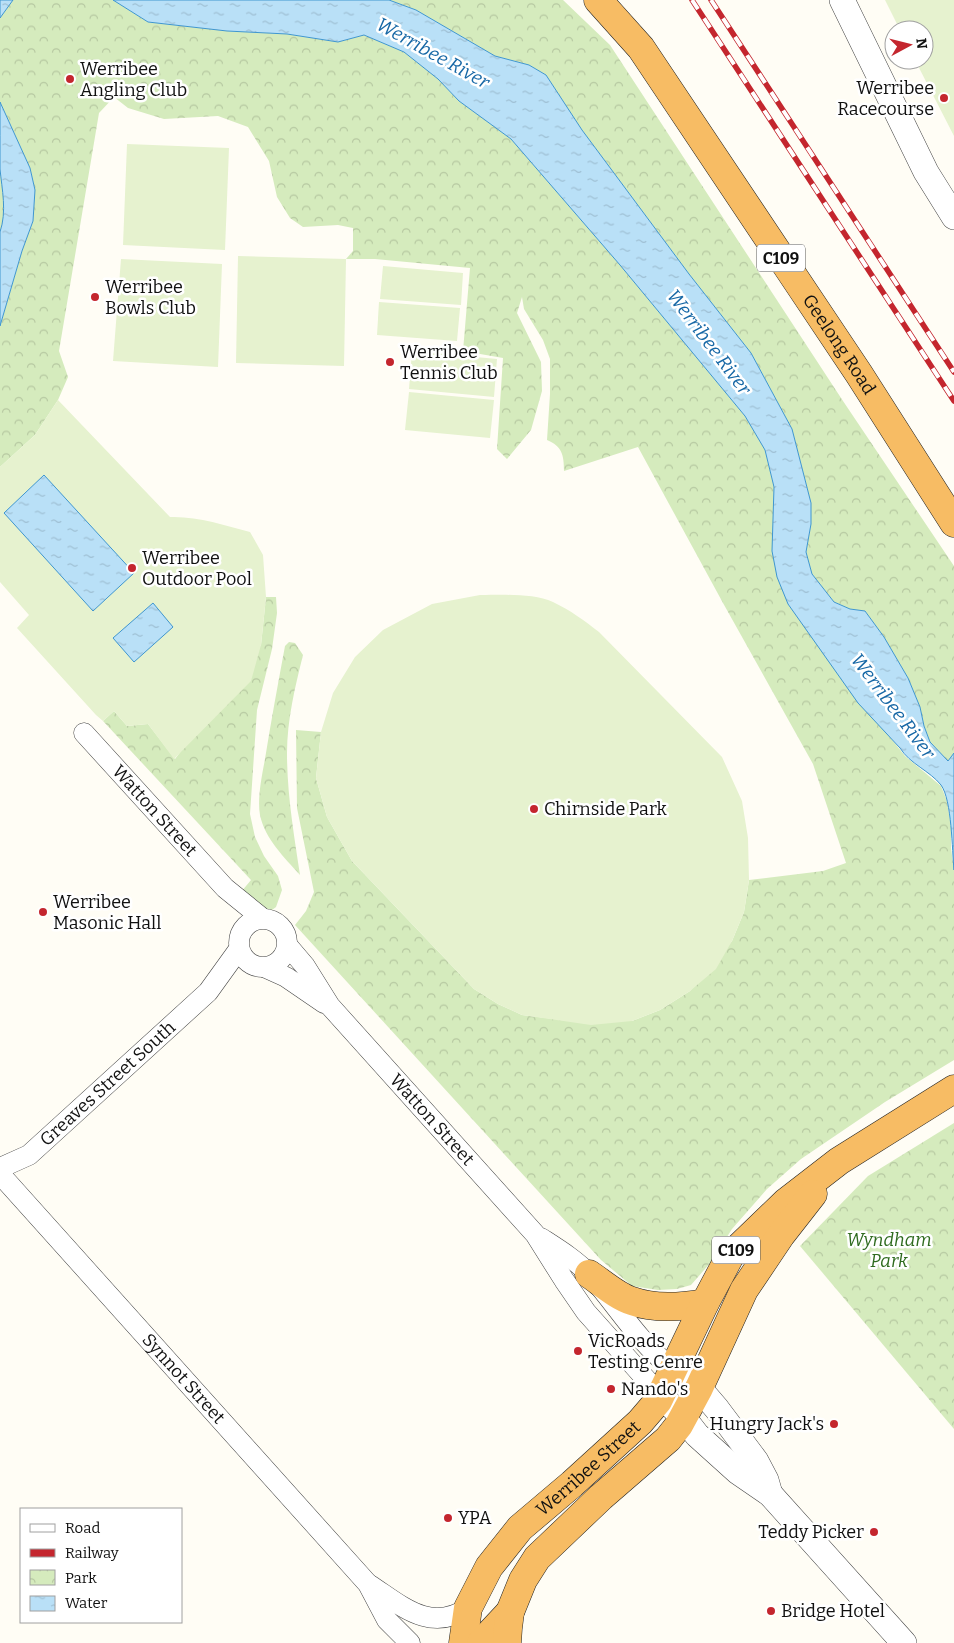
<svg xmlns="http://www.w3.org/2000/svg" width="954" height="1643" viewBox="0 0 954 1643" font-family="Bitter,serif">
  <defs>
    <pattern id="park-crowns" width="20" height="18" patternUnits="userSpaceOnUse" patternTransform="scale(1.25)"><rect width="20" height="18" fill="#d5ebbd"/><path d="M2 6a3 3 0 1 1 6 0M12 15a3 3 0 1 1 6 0" fill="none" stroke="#b6c8a1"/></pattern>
    <pattern id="water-ripples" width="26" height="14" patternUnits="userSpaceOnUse" patternTransform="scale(1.25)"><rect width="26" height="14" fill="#b9e0f7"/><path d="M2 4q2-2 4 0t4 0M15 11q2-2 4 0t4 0" fill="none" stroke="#9ebfd3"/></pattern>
  </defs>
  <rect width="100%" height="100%" fill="#fffdf5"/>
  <g fill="url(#park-crowns)">
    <path d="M13,0H113L148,22L227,31L287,34L338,42L364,35L404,52L438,79L459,101L511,139L620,265L745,416L765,450L774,487L773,516L788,604L820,648L905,756L941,786L947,801L951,826V848L954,870V1060L885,1102L801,1159L767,1189L732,1229L711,1262L691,1285L677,1289L658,1290L632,1286L601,1260L295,925L306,911L314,892L297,808L296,730L321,732L316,778L327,817L352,861L474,989L498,1004L522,1015L554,1019L632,1021L660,1010L690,991L732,941L744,912L749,880L823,871L846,863L813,764L723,603L638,447L564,471C564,455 562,446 547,440L550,394V359L543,340L524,309L522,297L517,313L541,362L542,391L531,430L507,459L497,449L503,358L463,351L470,268L375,259H346L353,251V228L338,225L303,227L290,218L277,197L269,161L248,127L218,116L164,119L128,108L114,97L99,113L59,351L68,377L58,400L35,435L0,467V326L22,251L33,221L35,190L30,168L0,102V18Z"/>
    <polygon points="389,0 563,0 610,45 843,401 954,566 954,753 948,761 930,742 924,726 920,707 908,678 884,637 865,611 850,609 834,602 812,574 806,552 811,524 811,503 792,429 751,353 689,274 582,130 546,75 529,65 495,56 416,10"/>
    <path d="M0,170C4,190 6,213 0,232Z"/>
    <polygon points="266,597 276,597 277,613 272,649 257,710 250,814 255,837 264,856 278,876 282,890 276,907 272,910 266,910 241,892 251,880 103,721 114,711 127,726 148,724 175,759 261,645"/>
    <path d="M289,642L295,643L303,655C295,687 287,720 287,753C287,794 294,835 300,875C284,857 265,839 260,815C257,799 262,775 265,759C271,721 278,684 285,646Z"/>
    <polygon points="954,1123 954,1429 800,1246 868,1176"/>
  </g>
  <g fill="#e6f2cf">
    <polygon points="885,0 954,0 954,136 915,60 924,60 924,30 900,30"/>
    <polygon points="127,144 229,148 225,250 123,245"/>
    <polygon points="238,256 346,259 344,366 236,363"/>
    <polygon points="121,259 222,264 218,367 113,361"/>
    <polygon points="383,266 463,273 461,305 380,299"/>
    <polygon points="379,302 460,308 457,341 377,335"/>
    <polygon points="412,351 497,359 494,397 409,389"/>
    <polygon points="409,392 494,400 490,438 405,430"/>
    <path d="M58,400L170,517C197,516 224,525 250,532L263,555L266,597L261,645L251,681L174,759L148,724L127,726L114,711L103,721L96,715L17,628L29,615L0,582V467L35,435Z"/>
    <path d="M480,595C502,595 533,593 553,602C570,610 585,621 599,632L722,757L742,801L748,838L749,880L744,912L732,941L716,969L690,991L660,1010L632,1021L591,1025L522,1015L498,1004L474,989L352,861L327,817L316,778L321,732L333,693L355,657L383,630L432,604Z"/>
  </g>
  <g fill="url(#water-ripples)" stroke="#3f96cf">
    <polygon points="0,0 13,0 0,18"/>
    <path d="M113,0H389L416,10L495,56L529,65L546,75L582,130L689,274L751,353L792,429L811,503V524L806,552L812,574L834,602L850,609L865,611L884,637L908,678L920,707L924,726L930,742L948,761L954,753V870C952,850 952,800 941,785C930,771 910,764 900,748L858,703L788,604L777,577L772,551L774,487L765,450L745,416L620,265L511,139L459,101L438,79L404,52L364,35L338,42L287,34L227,31L148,22Z"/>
    <path d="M0,102L30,168L35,190L33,221L22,251L0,326V232C7,211 2,190 0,169C0,147 0,124 0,102Z"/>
    <polygon points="44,475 134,573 93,611 4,513"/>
    <polygon points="153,603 173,627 134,662 113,638"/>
  </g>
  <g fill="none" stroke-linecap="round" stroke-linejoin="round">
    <g stroke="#444" stroke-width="21">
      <g id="minor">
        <path id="s1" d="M84,733L225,888L262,918"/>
        <circle cx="263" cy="943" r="24"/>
        <path id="s2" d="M288,946L305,966L330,1006L535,1234L564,1280L586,1312L661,1396"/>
        <polyline points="266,968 286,977 324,1003"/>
        <path id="s3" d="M0,1168L29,1155L208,992L239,949"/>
        <path id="s4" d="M0,1174L368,1584L387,1620L410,1643"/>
        <path d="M541,1238C558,1249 576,1260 590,1275C619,1308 638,1342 674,1370"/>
        <path d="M370,1585C402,1606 430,1633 468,1608"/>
      </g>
    </g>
    <g stroke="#444" stroke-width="26">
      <g id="tertiary">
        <polyline points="842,0 926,172 954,217"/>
        <polyline points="674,1370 699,1388 717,1409 756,1461 766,1480 770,1494"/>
        <polyline points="661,1396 683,1417 697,1435 738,1472 770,1494 904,1643"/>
      </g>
    </g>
    <g stroke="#222" stroke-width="29">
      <g id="trunk">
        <path id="s5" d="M598,0L641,48L859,374L954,523"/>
        <path d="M589,1274C601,1282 618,1297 632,1301C654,1309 682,1307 705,1303"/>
        <path id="s6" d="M463,1643L468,1608L489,1567L520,1528L572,1484L640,1422L658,1401L705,1303L730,1256L786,1202L839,1161L954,1089"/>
        <polyline points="481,1643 510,1612"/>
        <polyline points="507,1643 508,1628 510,1612 523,1580 537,1558 601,1497 668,1439 679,1425 699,1388 744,1290 781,1235 813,1194"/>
      </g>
    </g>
    <use href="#minor" stroke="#fff" stroke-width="20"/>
    <use href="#tertiary" stroke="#fff" stroke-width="25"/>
    <use href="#trunk" stroke="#f7bc64" stroke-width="28"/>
    <g stroke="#c4262e" stroke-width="5.5">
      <g id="rail">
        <polyline points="692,0 954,401"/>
        <polyline points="711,0 954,372"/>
      </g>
    </g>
    <use href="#rail" stroke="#fff" stroke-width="4" stroke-dasharray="11" stroke-linecap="butt"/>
  </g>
  <g fill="#c4262e" stroke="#fff" stroke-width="2">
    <circle cx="70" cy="79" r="5"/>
    <circle cx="944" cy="98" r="5"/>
    <circle cx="95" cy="297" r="5"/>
    <circle cx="390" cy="362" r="5"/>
    <circle cx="132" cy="568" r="5"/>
    <circle cx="534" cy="809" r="5"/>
    <circle cx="43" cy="912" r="5"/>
    <circle cx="578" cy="1351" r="5"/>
    <circle cx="611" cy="1389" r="5"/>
    <circle cx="834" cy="1424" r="5"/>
    <circle cx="448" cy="1518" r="5"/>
    <circle cx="874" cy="1532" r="5"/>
    <circle cx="771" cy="1611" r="5"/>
  </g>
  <g text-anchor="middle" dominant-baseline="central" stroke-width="5" stroke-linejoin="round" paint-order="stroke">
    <g fill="#fff" stroke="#585858" stroke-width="1">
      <rect x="757" y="244.5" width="48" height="27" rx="4"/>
      <rect x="712" y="1236.5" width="48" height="27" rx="4"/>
    </g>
    <g font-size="16" font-weight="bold" fill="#111">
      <text x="781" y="258">C109</text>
      <text x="736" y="1250">C109</text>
    </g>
    <g font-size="18" fill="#111" stroke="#fff" text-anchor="start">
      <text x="80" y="69">Werribee<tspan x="80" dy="21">Angling Club</tspan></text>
      <text x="934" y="88" text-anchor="end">Werribee<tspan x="934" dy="21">Racecourse</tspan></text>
      <text x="105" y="287">Werribee<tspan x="105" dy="21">Bowls Club</tspan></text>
      <text x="400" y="352">Werribee<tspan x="400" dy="21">Tennis Club</tspan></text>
      <text x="142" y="558">Werribee<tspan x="142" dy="21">Outdoor Pool</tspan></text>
      <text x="544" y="809">Chirnside Park</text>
      <text x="53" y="902">Werribee<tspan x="53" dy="21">Masonic Hall</tspan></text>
      <text x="588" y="1341">VicRoads<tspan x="588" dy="21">Testing Cenre</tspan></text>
      <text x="621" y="1389">Nando's</text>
      <text x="824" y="1424" text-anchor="end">Hungry Jack's</text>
      <text x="458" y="1518">YPA</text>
      <text x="864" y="1532" text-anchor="end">Teddy Picker</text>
      <text x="781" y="1611">Bridge Hotel</text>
    </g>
    <g font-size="18" fill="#111" stroke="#fff">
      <text stroke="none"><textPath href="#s5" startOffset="421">Geelong Road</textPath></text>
      <text stroke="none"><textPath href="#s1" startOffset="105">Watton Street</textPath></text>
      <text stroke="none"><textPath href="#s3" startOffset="138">Greaves Street South</textPath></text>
      <text stroke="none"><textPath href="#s2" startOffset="226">Watton Street</textPath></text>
      <text stroke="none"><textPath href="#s4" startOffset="275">Synnot Street</textPath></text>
      <text stroke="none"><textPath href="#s6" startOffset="222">Werribee Street</textPath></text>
    </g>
    <g font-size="18" font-style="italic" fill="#2f6b1f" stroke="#fff">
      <text x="889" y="1240">Wyndham<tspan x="889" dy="21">Park</tspan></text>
    </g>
    <g font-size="19" font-style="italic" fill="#1768a6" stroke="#fff">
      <text transform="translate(433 53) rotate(29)">Werribee River</text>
      <text transform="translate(709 342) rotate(53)">Werribee River</text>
      <text transform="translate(893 706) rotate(53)">Werribee River</text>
    </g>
  </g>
  <rect x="20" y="1508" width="162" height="115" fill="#ffffff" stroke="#a0a0a0"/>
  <rect x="30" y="1524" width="25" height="8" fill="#ffffff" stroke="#a0a0a0"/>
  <text x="65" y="1533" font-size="15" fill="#111111">Road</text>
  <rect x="30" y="1549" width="25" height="8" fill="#c4262e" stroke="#a0a0a0"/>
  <text x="65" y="1558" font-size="15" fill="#111111">Railway</text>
  <rect x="30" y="1570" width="25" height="15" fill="url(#park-crowns)" stroke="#a0a0a0"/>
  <text x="65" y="1583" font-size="15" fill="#111111">Park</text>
  <rect x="30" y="1596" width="25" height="15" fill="url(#water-ripples)" stroke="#a0a0a0"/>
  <text x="65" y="1608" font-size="15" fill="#111111">Water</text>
  <g transform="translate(909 45) rotate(83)"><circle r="24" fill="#ffffff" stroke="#a0a0a0"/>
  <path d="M0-4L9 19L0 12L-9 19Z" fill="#c4262e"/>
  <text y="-8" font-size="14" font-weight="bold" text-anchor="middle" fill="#111111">N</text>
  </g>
</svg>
